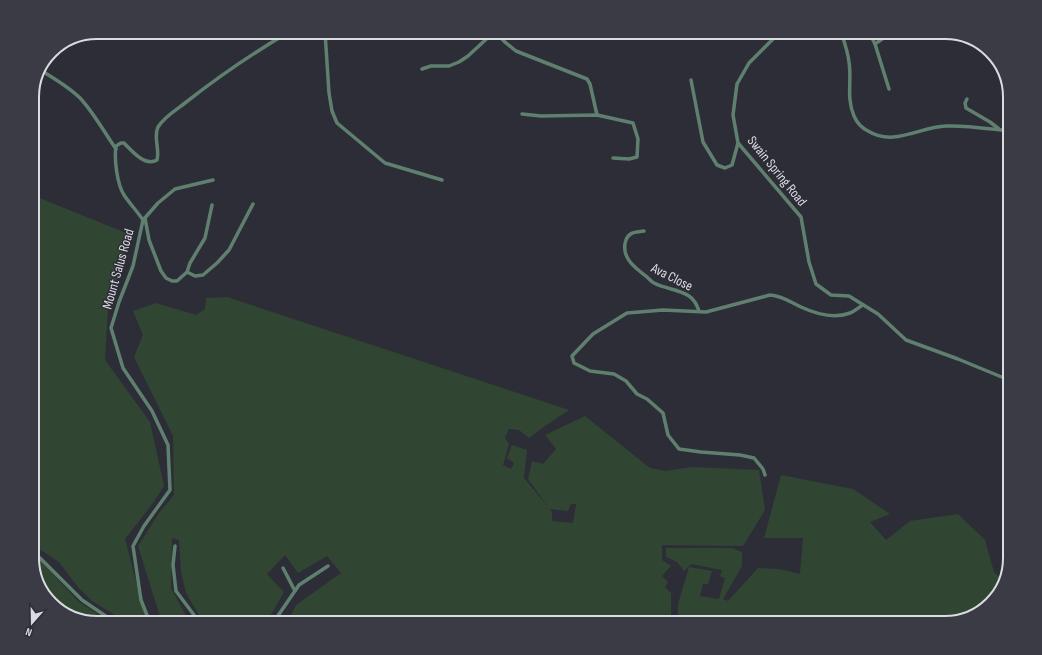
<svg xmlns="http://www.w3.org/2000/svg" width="1042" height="655" viewBox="0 0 1042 655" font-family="'Sofia Sans Condensed',sans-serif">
  <rect width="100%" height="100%" fill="#2d2d37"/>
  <g fill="#304632" fill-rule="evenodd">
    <polygon points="32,195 131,235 108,308 105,360 150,422 164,486 153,503 125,539 147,623 128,623 92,601 78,587 59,562 32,544"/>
    <path d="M227,297L569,410L545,426L529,438L519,430L509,429L505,438L509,444L503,465L511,469L514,463L507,458L512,445L527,450L524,478L548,507L528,479L532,461L543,464L556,449L545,435L585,416L650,468L666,471L692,467L759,470L765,510L743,546L662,545V560L671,566L662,576L668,582L665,587L671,593V623H287L296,605L341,573L327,556L298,573L285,555L267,574L284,592L266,623H204L186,593L181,572L179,540L172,538L171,588L190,623H162L138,546L159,513L174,495L173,436L134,357L143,335L133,311L156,303L196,315L205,309L206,298ZM571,504H576L573,523L552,521V512L550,509L568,511Z"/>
    <polygon points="781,475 853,489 890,514 870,522 886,540 910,521 958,514 985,540 994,572 1004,581 1001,591 977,614 946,623 678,623 678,604 689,567 712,571 708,584 703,584 700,596 719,599 725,578 720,576 722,570 691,564 684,571 677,562 666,557 666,548 732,548 742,552 742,566 723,599 728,601 758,568 779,569 800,574 803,538 764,538"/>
    <polygon points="32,554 39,559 79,602 112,623 97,623 64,614 41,591 32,562"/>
  </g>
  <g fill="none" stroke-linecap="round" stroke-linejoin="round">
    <g stroke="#5f806e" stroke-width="3.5">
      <polyline points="325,32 329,93 332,111 337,123 385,163 442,180"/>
      <polyline points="495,32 506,43 516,51 587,79 590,84 597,115"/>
      <polyline points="780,32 749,63 737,84 733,115 738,143 801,217 809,262 816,284 831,295 849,296 878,314 906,340 958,359 1009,380 1010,382"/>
      <path d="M841,32C844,41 848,52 849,62C852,81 846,97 854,116C857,123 862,128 868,131C894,147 919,127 946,126C965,125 990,129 1010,131"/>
      <polyline points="869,32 875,44 889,89"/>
      <polyline points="875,44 892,32"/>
      <polyline points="422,69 431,66 449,66 459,62 468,56 494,32"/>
      <path d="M42,71C55,79 69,87 80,98C94,113 104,132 116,149"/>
      <polyline points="691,80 703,142 717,165 725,168 732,165 738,143"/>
      <polyline points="967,99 965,103 966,108 990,122 999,129"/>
      <polyline points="522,114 541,116 597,115 633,123 638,139 637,157 629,159 613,158"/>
      <polyline points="145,218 149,240 161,271 166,278 172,281 177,281 187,272 190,263 205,238 212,205"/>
      <polyline points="144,219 158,203 175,189 213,180"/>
      <path d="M644,231C636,232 629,232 626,240C620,257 635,268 647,277C649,279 652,282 654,283C665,289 679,289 689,296C695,300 697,305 699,311"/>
      <polyline points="187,272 195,276 203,275 217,263 229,250 253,204"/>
      <path d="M765,475L763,469L754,458L740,455L701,452L679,449L668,435L663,413L647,399L637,394L626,381L614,374L590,371L574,363L572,356L593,334L627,313L663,310L706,312L770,295C783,296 790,302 801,307C816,314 834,319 850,313C855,311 859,307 863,305"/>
      <polyline points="175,546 173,565 176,591 200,623"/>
      <polyline points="32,552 40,558 82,600 116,623"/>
      <polyline points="283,568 295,591"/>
      <path d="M150,623L141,600L133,546L144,526L170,490L168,445L152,411L123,368L111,328L119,302L133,266L143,220C137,211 130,204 124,195C117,184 114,159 116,146L121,143H124C132,151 145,167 157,160C160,149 153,137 158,127C164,117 176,110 185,103C218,77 253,53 289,32"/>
      <polyline points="273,623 299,585 328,566"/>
    </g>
  </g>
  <g text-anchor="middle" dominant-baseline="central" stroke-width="3" stroke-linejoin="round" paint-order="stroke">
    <g font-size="14" fill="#dbdbe2" stroke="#2d2d37">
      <text transform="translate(777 171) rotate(51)">Swain Spring Road</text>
      <text transform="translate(118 269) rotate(-74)">Mount Salus Road</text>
      <text transform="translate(672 277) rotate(27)">Ava Close</text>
    </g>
  </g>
  <path d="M0 0H1042V655H0ZM97 39H945A58 58 0 0 1 1003 97V558A58 58 0 0 1 945 616H97A58 58 0 0 1 39 558V97A58 58 0 0 1 97 39Z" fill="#3b3b45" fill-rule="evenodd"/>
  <path fill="none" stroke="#dbdbe2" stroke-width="2" d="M97 39H945A58 58 0 0 1 1003 97V558A58 58 0 0 1 945 616H97A58 58 0 0 1 39 558V97A58 58 0 0 1 97 39Z"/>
  <g transform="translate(32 623) rotate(200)" stroke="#2d2d37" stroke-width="3" paint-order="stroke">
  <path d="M0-3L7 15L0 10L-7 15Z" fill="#dbdbe2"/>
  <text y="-6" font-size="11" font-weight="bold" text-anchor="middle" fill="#dbdbe2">N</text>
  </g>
</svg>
